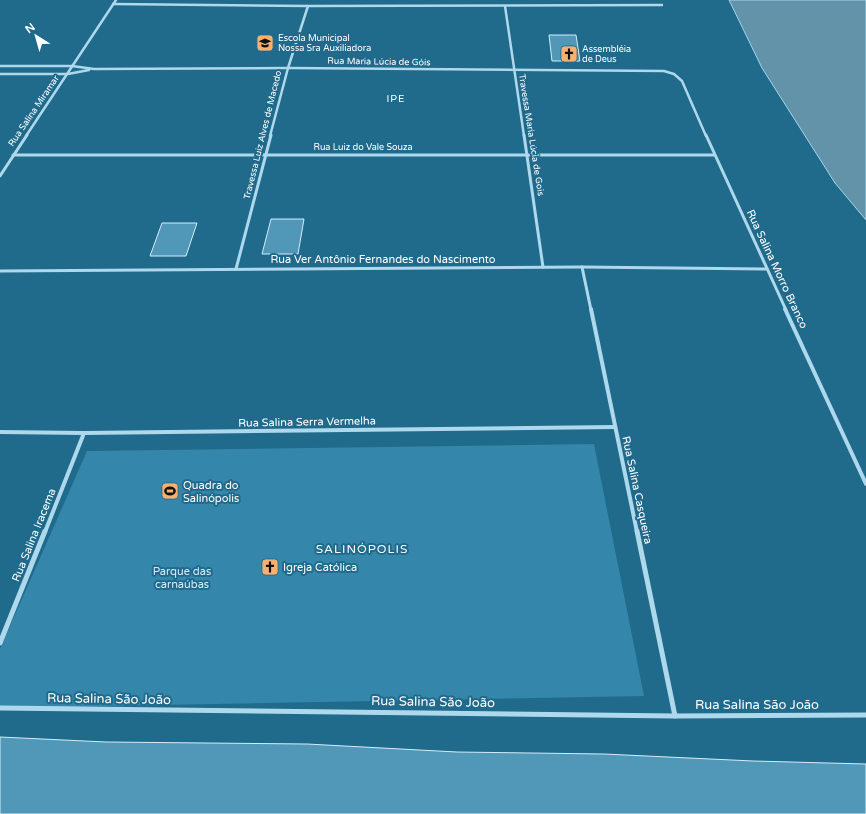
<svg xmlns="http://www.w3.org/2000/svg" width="866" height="814" viewBox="0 0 866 814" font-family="'Varela Round',sans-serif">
  <rect width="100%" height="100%" fill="#206a8c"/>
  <polygon fill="#3486aa" points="594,444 644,696 0,708 0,649 87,451"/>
  <polygon fill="#6293a9" stroke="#a1d7ed" points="729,0 866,0 866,220 835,183 762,68"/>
  <g fill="#5198b8" stroke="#d3edf9">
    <polygon points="549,35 576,35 580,61 552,61"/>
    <polygon points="271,219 304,219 298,254 262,254"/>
    <polygon points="162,223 197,223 186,256 150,256"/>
    <polygon points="0,737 106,742 307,744 457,752 604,754 753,761 866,764 866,814 0,814"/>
  </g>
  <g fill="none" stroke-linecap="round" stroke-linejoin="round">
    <g stroke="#aed9ec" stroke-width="2.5">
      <polyline points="113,4 308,6 662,5"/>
      <polyline points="505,6 524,136"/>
      <polyline points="0,66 72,66 94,69 288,68 664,71 674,74 682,81 706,136"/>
      <polyline points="0,74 68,74 89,70"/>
      <polyline points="26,136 116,0"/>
      <polyline points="270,136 288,68 308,6"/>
    </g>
    <g stroke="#aed9ec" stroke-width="3">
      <polyline points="524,135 543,267"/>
      <polyline points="706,135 786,310"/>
      <polyline points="13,155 714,155"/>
      <polyline points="0,176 27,135"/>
      <polyline points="582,267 591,310"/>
      <polyline points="236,269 271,135"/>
      <polyline points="0,271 582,267 767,269"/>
    </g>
    <g stroke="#aed9ec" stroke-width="4">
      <polyline points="591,309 637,532"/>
      <polyline points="785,309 866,484"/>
      <polyline points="0,432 84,433 615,427"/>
      <polyline points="45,532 84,433"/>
    </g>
    <g stroke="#aed9ec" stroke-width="5">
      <polyline points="637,531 675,716"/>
      <polyline points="0,643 45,531"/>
      <polyline points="0,708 675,716 866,715"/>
    </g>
  </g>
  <defs>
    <g id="school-square" transform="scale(0.9)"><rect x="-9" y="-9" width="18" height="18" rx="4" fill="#f9af6e" stroke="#206a8c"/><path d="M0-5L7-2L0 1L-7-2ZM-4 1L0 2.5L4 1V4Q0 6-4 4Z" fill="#111"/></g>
    <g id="church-square" transform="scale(0.9)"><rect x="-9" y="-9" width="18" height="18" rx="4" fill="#f9af6e" stroke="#206a8c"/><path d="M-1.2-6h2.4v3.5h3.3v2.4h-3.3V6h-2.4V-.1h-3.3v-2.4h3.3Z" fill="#111"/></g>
    <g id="stadium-square" transform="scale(0.9)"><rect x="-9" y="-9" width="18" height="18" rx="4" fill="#f9af6e" stroke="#206a8c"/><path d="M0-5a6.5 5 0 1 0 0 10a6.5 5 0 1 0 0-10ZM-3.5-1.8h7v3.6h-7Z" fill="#111"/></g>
  </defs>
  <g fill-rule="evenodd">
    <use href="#school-square" x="265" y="43"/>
    <use href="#church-square" x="569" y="54"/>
    <use href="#stadium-square" x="170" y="491"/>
    <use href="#church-square" x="270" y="567"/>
  </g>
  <g text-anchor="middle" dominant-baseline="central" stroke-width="4" stroke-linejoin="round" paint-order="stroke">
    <g font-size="9" fill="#fff" stroke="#206a8c" text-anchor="start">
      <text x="278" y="38">Escola Municipal<tspan x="278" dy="10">Nossa Sra Auxiliadora</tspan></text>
      <text x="582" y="49">Assembléia<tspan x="582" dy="10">de Deus</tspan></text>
    </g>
    <g font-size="9" fill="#fff" stroke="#206a8c">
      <text transform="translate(379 62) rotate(1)">Rua Maria Lúcia de Góis</text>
      <text transform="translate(34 111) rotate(-56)">Rua Salina Miramar</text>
      <text transform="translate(263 135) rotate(-76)">Travessa Luiz Alves de Macedo</text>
      <text transform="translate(531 135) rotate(81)">Travessa Maria Lúcia de Gois</text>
      <text x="363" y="147">Rua Luiz do Vale Souza</text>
    </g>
    <g font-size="10" letter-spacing="1" fill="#fff" stroke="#206a8c">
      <text x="396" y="99">IPE</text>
    </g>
    <g font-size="11" fill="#fff" stroke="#206a8c">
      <text x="383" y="259">Rua Ver Antônio Fernandes do Nascimento</text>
      <text transform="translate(777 269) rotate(65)">Rua Salina Morro Branco</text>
      <text transform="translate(307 422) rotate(-1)">Rua Salina Serra Vermelha</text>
      <text transform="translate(637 490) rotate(78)">Rua Salina Casqueira</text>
      <text transform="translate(34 535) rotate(-68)">Rua Salina Iracema</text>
    </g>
    <g font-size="11" fill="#fff" stroke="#206a8c" text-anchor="start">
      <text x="183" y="485">Quadra do<tspan x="183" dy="13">Salinópolis</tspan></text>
      <text x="283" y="567">Igreja Católica</text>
    </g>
    <g font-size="11" fill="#d3edf9" stroke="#206a8c">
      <text x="182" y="571">Parque das<tspan x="182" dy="13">carnaúbas</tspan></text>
    </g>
    <g font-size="12" letter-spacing="1" fill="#fff" stroke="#206a8c">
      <text x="362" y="549">SALINÓPOLIS</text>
    </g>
    <g font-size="13" fill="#fff" stroke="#206a8c">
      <text transform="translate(109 699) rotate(1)">Rua Salina São João</text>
      <text transform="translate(433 702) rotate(1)">Rua Salina São João</text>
      <text x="757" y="705">Rua Salina São João</text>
    </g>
  </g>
  <g transform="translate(36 36) rotate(323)" stroke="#206a8c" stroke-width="3" paint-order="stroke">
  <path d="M0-3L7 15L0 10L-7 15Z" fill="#ffffff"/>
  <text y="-6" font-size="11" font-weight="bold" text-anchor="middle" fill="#ffffff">N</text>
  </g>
</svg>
